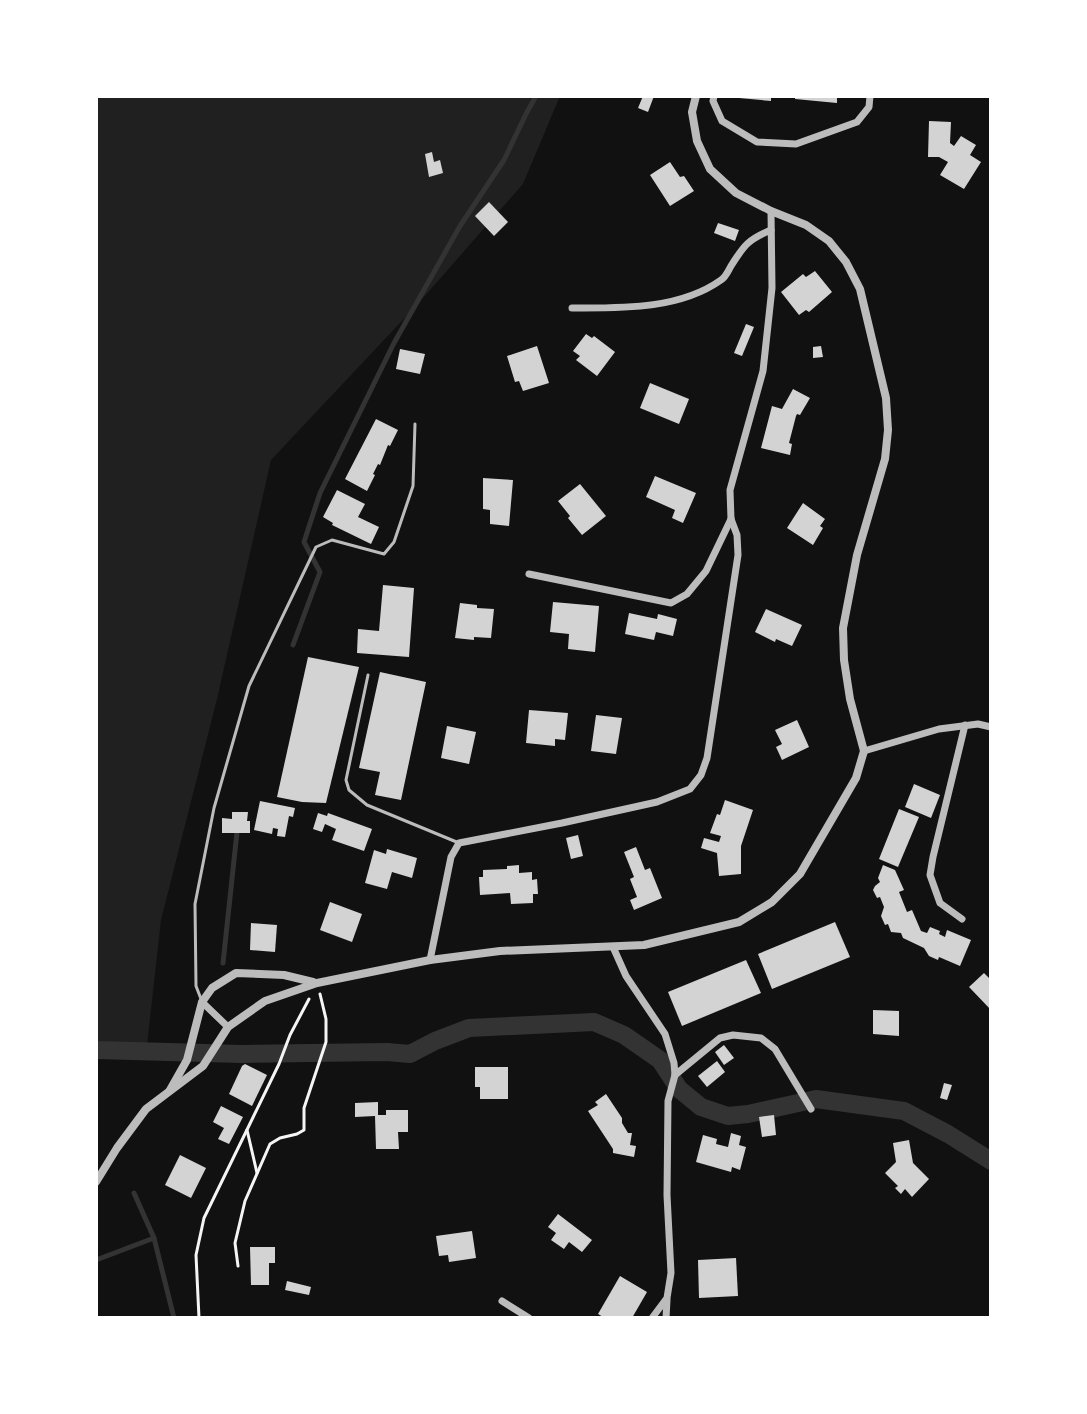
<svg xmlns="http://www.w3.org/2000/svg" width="1087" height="1414" viewBox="0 0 1087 1414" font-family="'Work Sans',sans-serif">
  <rect width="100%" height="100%" fill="#111"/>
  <polygon fill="#202020" points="96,96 560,96 523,184 416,306 271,460 217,699 161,920 147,1045 96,1059"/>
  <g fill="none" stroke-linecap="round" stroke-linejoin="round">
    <g stroke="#333" stroke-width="5">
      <polyline points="293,645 320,572 304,542 320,493 394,343 460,226 504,160 526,114 536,96"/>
      <polyline points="223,963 237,832"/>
      <polyline points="134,1193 154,1238 174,1318"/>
      <polyline points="96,1260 154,1238"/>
    </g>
    <polyline stroke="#333" stroke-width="18" points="96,1050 241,1054 387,1052 410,1054 435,1041 469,1028 594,1022 624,1035 660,1060 679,1089 701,1107 728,1116 748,1114 816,1099 904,1111 948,1134 991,1161"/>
  </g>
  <g fill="#d3d3d3">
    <polygon points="643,96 654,96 648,112 638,108"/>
    <polygon points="739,96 771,96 771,101 739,98"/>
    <polygon points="795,96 837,96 837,103 795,99"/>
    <polygon points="929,121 951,122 950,143 954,146 961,136 976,145 970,155 981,162 964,189 940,175 948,162 939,157 928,157"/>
    <polygon points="432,152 434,162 440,160 443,173 429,177 425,154"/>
    <polygon points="670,162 680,177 684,176 694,191 670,206 650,175"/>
    <polygon points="489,202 508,222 494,236 475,216"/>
    <polygon points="718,223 739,230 735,241 714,233"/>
    <polygon points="815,271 832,292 809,312 806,310 799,315 781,292 803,274 806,277"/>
    <polygon points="746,324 754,327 742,356 734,353"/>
    <polygon points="586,334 592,338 594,336 615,352 597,376 576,360 580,356 573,351"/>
    <polygon points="537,346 549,383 523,391 519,381 515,382 507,356"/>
    <polygon points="821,346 823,357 813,358 813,347"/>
    <polygon points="400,349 425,354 420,374 396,369"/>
    <polygon points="650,383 689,399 679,424 640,408"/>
    <polygon points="793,389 810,398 800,415 797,414 796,416 789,443 792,444 790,455 761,448 772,406 782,409"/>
    <polygon points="376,419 398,430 390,446 388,445 380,465 378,464 373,474 375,475 367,491 345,479"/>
    <polygon points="655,476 696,493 683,523 672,518 675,510 646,497"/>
    <polygon points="483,478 513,480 509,526 490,524 490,510 483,509"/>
    <polygon points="580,484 606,516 582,535 568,518 570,516 558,501"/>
    <polygon points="337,490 365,504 358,517 379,527 371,544 332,525 333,523 323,517"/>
    <polygon points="803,503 825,519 820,526 823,528 813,545 787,528"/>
    <polygon points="383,585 414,588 409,657 357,653 358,629 379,631"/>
    <polygon points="553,602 599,606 595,652 568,649 569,634 550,632"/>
    <polygon points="460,603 477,605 477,608 494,609 491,638 474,637 474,640 455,638"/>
    <polygon points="766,609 802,625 792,646 776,639 775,642 755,632"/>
    <polygon points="629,613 657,619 658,614 677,619 673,636 656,632 654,640 625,634"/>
    <polygon points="308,657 359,667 326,803 302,802 277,797"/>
    <polygon points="380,672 426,682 401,800 375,795 380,772 359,768"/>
    <polygon points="529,710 568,713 565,740 555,739 555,746 526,743"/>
    <polygon points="596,715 622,718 616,754 591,751"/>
    <polygon points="797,720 809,747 782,760 776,747 782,744 775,730"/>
    <polygon points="447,726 476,732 469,764 441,758"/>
    <polygon points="914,784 940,795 931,818 905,807"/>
    <polygon points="725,800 753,810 741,846 741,874 719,876 717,853 701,848 704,838 719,842 721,836 710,833 717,814 720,815"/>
    <polygon points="260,801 295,808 293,817 289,816 285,837 277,836 278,829 273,828 272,834 254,830"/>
    <polygon points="899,809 919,817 898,867 879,859"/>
    <polygon points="232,812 248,812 247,821 250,821 250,833 222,833 222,818 232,819"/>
    <polygon points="318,813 327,816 328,813 372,829 364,851 332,840 336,829 325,824 322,832 313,829"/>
    <polygon points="578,835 583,856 571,859 566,838"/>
    <polygon points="636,847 645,870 650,868 662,898 634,910 630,900 637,897 630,879 634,877 624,852"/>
    <polygon points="387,849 417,858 412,878 392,872 387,889 365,883 374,850 386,854"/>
    <polygon points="519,865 519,873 532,872 532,880 537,879 538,894 533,894 533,903 511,904 510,893 480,895 479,877 483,877 483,870 507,869 507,866"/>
    <polygon points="883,865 895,870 904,890 899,892 907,912 912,910 921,931 927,933 930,927 940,931 939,934 945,937 947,930 971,940 960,966 939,957 938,960 929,956 924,948 903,938 901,933 891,932 888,924 885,925 881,916 884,907 880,897 877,898 873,890 875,886 880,882 878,878"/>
    <polygon points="330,902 362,914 352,942 320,930"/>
    <polygon points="835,922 850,957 772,989 758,954"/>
    <polygon points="251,923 277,925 275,952 250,950"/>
    <polygon points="746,960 761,993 682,1026 668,992"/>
    <polygon points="984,973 991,980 991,1010 969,987"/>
    <polygon points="873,1010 899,1011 899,1036 873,1034"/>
    <polygon points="724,1045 734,1058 724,1065 715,1052"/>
    <polygon points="717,1061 725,1072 707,1087 698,1076"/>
    <polygon points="245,1064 267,1075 252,1106 229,1094 242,1066"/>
    <polygon points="475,1067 508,1067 508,1099 480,1099 480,1087 475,1087"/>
    <polygon points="944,1083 952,1085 947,1100 940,1098"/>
    <polygon points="606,1094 622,1118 622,1123 628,1133 632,1133 630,1145 636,1146 634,1157 613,1153 613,1149 588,1111 598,1105 595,1102"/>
    <polygon points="378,1102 378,1115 386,1115 386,1110 408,1110 408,1132 398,1132 399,1149 376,1149 375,1116 355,1117 355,1103"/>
    <polygon points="221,1106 243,1117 229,1144 218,1139 224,1128 213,1122"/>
    <polygon points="774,1115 776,1135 762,1137 759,1117"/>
    <polygon points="731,1133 741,1136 739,1145 746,1147 740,1170 732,1167 731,1172 696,1162 703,1135 717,1139 716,1144 728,1147"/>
    <polygon points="909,1140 913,1163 929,1179 912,1197 905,1189 901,1194 895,1188 898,1186 885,1173 896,1162 893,1143"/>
    <polygon points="180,1155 206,1168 191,1198 165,1185"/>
    <polygon points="558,1214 592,1240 582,1252 569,1242 564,1249 551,1240 556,1233 548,1227"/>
    <polygon points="472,1231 476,1258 449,1262 448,1255 439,1256 436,1236"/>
    <polygon points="250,1247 275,1247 275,1263 269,1263 269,1285 251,1285"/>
    <polygon points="736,1258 738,1296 699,1298 698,1260"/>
    <polygon points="620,1276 647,1292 632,1318 605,1318 598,1314"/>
    <polygon points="287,1281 311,1287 309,1295 285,1290"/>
  </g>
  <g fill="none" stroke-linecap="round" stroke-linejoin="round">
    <g stroke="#f5f5f5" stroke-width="3">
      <polyline points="247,1130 257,1173"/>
      <polyline points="238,1266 235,1243 245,1201 270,1144 280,1138 297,1134 304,1130 304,1108 326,1042 326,1019 320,994"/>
      <polyline points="199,1318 196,1255 204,1218 279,1064 290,1035 309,999"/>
    </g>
    <g stroke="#bcbcbc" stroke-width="3">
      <polyline points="368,675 346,780 349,790 367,805 459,843"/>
      <polyline points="201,999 196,986 195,904 214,808 249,686 316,547 332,540 384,554 394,542 413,486 415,424"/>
    </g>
    <g stroke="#bcbcbc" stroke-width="7">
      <polyline points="714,96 713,101 722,121 757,142 796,144 857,122 869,107 870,96"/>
      <path d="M572,308C620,308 679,310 721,280C726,277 728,271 731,266C744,245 749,239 771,230"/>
      <polyline points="529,574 671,603 687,594 706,571 731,519"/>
      <polyline points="864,751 939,729 978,724 991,727"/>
      <polyline points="962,919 940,903 930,875 933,857 965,725"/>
      <polyline points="613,947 626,976 665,1034 674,1063 675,1075 668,1101 667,1195 671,1273 667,1298 652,1318"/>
      <polyline points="430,960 451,857 459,843 562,823 657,802 690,789 701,775 707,758 738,555 737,535 731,519 730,490 763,371 772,288 771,211"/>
      <polyline points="202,1002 228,1027"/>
      <polyline points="675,1075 720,1038 733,1035 761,1038 775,1049 811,1109"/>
      <polyline points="502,1301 529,1318"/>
      <polyline points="666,1318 667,1300"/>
    </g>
    <g stroke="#bcbcbc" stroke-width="8">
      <polyline points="170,1090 187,1060 202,1002 212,988 236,973 284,975 313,982"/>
      <polyline points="96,1182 117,1148 146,1109 203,1066 228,1027 265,1001 317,983 430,960 500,951 644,945 739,922 772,902 800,874 856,778 864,751 850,699 844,660 843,628 857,555 885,459 888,430 886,398 860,289 846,262 829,241 806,225 771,211 736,193 710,169 697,141 692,112 696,96"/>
    </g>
  </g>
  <rect width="1087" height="1414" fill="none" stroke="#ffffff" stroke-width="196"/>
</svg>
